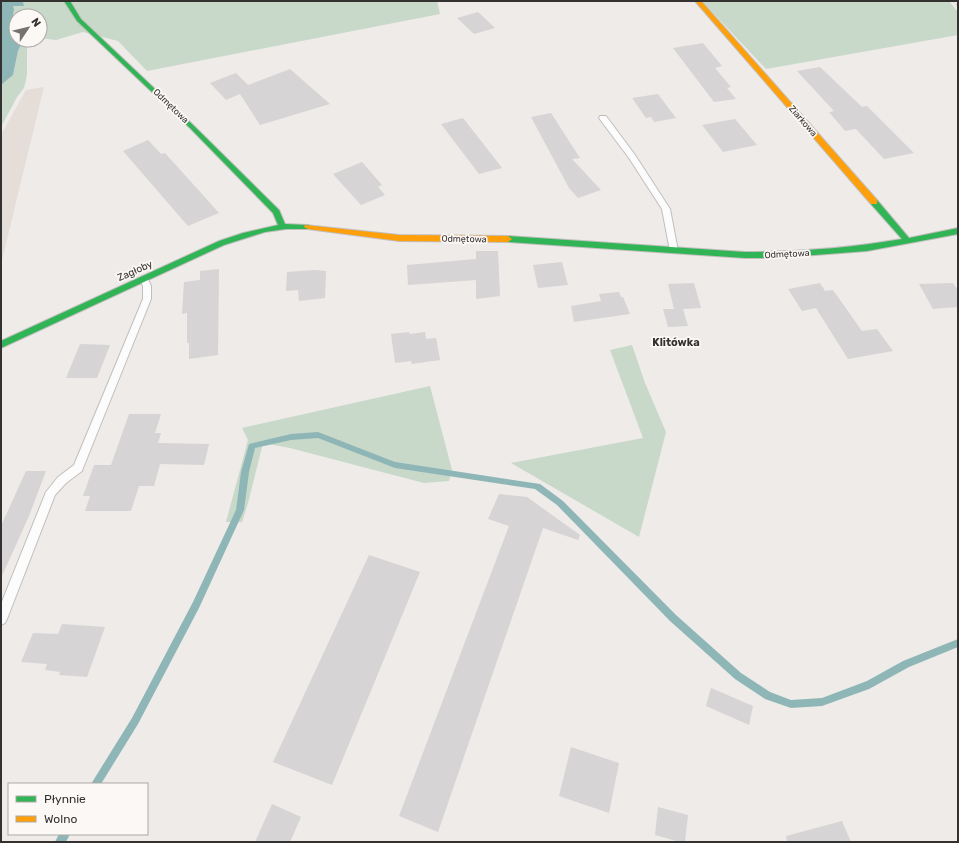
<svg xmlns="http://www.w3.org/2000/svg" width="959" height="843" viewBox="0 0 959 843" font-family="Rubik,sans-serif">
  <rect width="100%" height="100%" fill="#eeebe9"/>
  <polygon fill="#e5ddd8" points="44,87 1,264 1,135 26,90"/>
  <g fill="#c8d8c9">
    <path d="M23,1H437L440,14L147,71L118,41L83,32L56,40L40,38V16H16V23C12,17 16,11 12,6H24Z"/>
    <polygon points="702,1 949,1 958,12 958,35 766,69"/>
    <polygon points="23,40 28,40 27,50 27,75 24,88 17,97 1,127 1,85 13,75 18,51"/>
    <polygon points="632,345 645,383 666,432 639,537 511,463 643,438 610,350"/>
    <polygon points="430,386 452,470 449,481 424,483 290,448 263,443 248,503 242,522 226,522 248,440 242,428"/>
  </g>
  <polygon fill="#8eb6b7" points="1,1 23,1 24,6 13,6 14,9 13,18 16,23 16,40 23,40 18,51 13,75 1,85"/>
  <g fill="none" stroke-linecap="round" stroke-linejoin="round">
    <g fill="#8eb6b7" fill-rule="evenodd">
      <polygon points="318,432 395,462 540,484 563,501 676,615 741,673 770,692 791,700 822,698 867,681 903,661 958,639 958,647 909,667 869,689 822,706 791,708 765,699 735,679 670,621 557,505 535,489 395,468 318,438 291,440 255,448 249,472 244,510 199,608 138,724 101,784 91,784 132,718 193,602 236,510 241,472 249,444 291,434"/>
      <polygon points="59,834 70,834 66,842 55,842"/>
    </g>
  </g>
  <g fill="#d6d4d4">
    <polygon points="478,12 495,28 474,34 457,18"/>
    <polygon points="703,43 722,66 715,68 731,87 727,88 736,99 714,102 673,48"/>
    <polygon points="820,67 862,107 867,106 914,153 884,159 856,129 845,131 829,112 834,111 797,71"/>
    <polygon points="290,69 330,104 260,125 240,94 226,100 210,83 236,73 248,85"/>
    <polygon points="658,94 676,118 654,122 651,117 646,118 632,98"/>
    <polygon points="551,113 580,158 572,159 601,190 578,198 569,188 531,117"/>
    <polygon points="463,118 499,164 502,168 479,174 441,124"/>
    <polygon points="735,119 757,145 723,152 702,125"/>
    <polygon points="148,140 161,154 165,153 219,213 188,226 123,151"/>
    <polygon points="362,162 382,185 378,187 385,195 361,205 333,174"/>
    <polygon points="476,251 498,251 500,296 476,299 476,280 408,285 407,265 476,259"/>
    <polygon points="562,262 568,285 538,288 533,265"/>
    <polygon points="219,269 218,355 189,359 189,343 187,343 187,313 182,314 184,282 200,280 200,271"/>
    <polygon points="315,270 326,271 325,298 299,301 298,290 286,291 287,272"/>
    <polygon points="694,283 701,308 683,309 688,326 668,327 663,309 674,309 668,284"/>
    <polygon points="820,283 825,291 833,290 862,331 877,329 893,351 848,359 816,308 802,311 788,289"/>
    <polygon points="953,283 958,291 958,307 933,309 919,284"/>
    <polygon points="619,292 621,297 623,297 630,314 574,322 571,306 601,301 599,294"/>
    <polygon points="409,332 410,334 425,332 426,339 436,338 440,360 412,364 411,361 395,363 391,334"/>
    <polygon points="80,344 110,345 97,378 66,378"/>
    <polygon points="129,414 161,414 155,433 161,433 158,443 209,444 204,465 160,464 154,486 139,486 131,511 85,511 90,496 83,496 94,465 111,465"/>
    <polygon points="26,471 46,471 29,516 1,578 1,526"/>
    <polygon points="499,494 527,497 580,535 578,540 543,528 438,832 399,816 509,526 488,519"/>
    <polygon points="369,555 420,572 332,785 273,762"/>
    <polygon points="62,624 105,627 87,677 59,675 60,672 45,670 47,664 21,662 33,633 58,634"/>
    <polygon points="711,688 753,706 749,725 706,706"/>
    <polygon points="571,747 619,763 609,813 559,796"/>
    <polygon points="272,804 301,817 290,842 255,842"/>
    <polygon points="658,807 688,815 685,842 680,842 655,835"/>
    <polygon points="842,821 851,842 787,842 786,836"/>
  </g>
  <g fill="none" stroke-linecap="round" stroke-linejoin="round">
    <g stroke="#c1bfbe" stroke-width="2">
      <g id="lane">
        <polygon points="600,116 606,116 635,155 670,209 678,251 677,253 671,253 670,251 662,209 629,158 599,118"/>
        <polygon points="144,276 147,277 151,286 151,299 83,468 82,471 66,483 55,495 7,619 5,623 1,625 1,604 46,492 58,477 74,465 143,299 143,286 140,279"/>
      </g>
    </g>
    <g stroke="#c1bfbe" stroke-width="2">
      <g id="fast">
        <polygon points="64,1 70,1 81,19 194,126 279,210 285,224 308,225 312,227 308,229 286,229 265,232 224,245 1,348 1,341 219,241 243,233 278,225 273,213 190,128 77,21"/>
        <path d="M871,200H877L909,238L958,228V234L867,251L776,258H745L508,242L504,239L508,236L745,252C797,252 850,248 902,239L871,204Z"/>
      </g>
    </g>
    <g stroke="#c1bfbe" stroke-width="2">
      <g id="slow">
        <polygon points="695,1 701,1 877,200 877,204 871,204"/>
        <polygon points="305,225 399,235 508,236 512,239 508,242 399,241 308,229 304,227"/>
      </g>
    </g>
    <polyline stroke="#d8d7d7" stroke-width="2" stroke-dasharray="2 2" stroke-linecap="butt" points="953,1 958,6"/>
    <use href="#lane" fill="#fcfcfc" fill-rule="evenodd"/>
    <use href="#fast" fill="#30b455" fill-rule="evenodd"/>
    <use href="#slow" fill="#ff9f0a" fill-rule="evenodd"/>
  </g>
  <g text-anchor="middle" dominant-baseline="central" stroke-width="3.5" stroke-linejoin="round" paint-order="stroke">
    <g font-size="9" fill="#343231" stroke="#fcf8f5">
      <text transform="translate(171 106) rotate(44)">Odmętowa</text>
      <text transform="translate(803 121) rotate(49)">Ziarkowa</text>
      <text transform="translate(464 239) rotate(1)">Odmętowa</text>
      <text transform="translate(787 254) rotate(-3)">Odmętowa</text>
    </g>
    <g font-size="10" fill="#343231" stroke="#fcf8f5">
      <text transform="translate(135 271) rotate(-24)">Zagłoby</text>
    </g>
    <g font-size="11" font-weight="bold" fill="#343231" stroke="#fcf8f5">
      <text x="676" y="342">Klitówka</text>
    </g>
  </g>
  <rect width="959" height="843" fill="none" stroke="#343231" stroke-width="4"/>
  <rect x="8" y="783" width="140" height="52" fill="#fcf8f5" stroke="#aca9a7"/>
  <rect x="16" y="796" width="20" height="6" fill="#30b455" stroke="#aca9a7"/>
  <text x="44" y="803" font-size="12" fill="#343231">Płynnie</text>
  <rect x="16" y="816" width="20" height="6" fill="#ff9f0a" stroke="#aca9a7"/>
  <text x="44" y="823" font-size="12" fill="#343231">Wolno</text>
  <g transform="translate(28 28) rotate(55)"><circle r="19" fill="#fcf8f5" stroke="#aca9a7"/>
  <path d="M0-3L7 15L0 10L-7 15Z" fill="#757371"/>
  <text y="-6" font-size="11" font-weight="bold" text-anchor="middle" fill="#343231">N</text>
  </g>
</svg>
